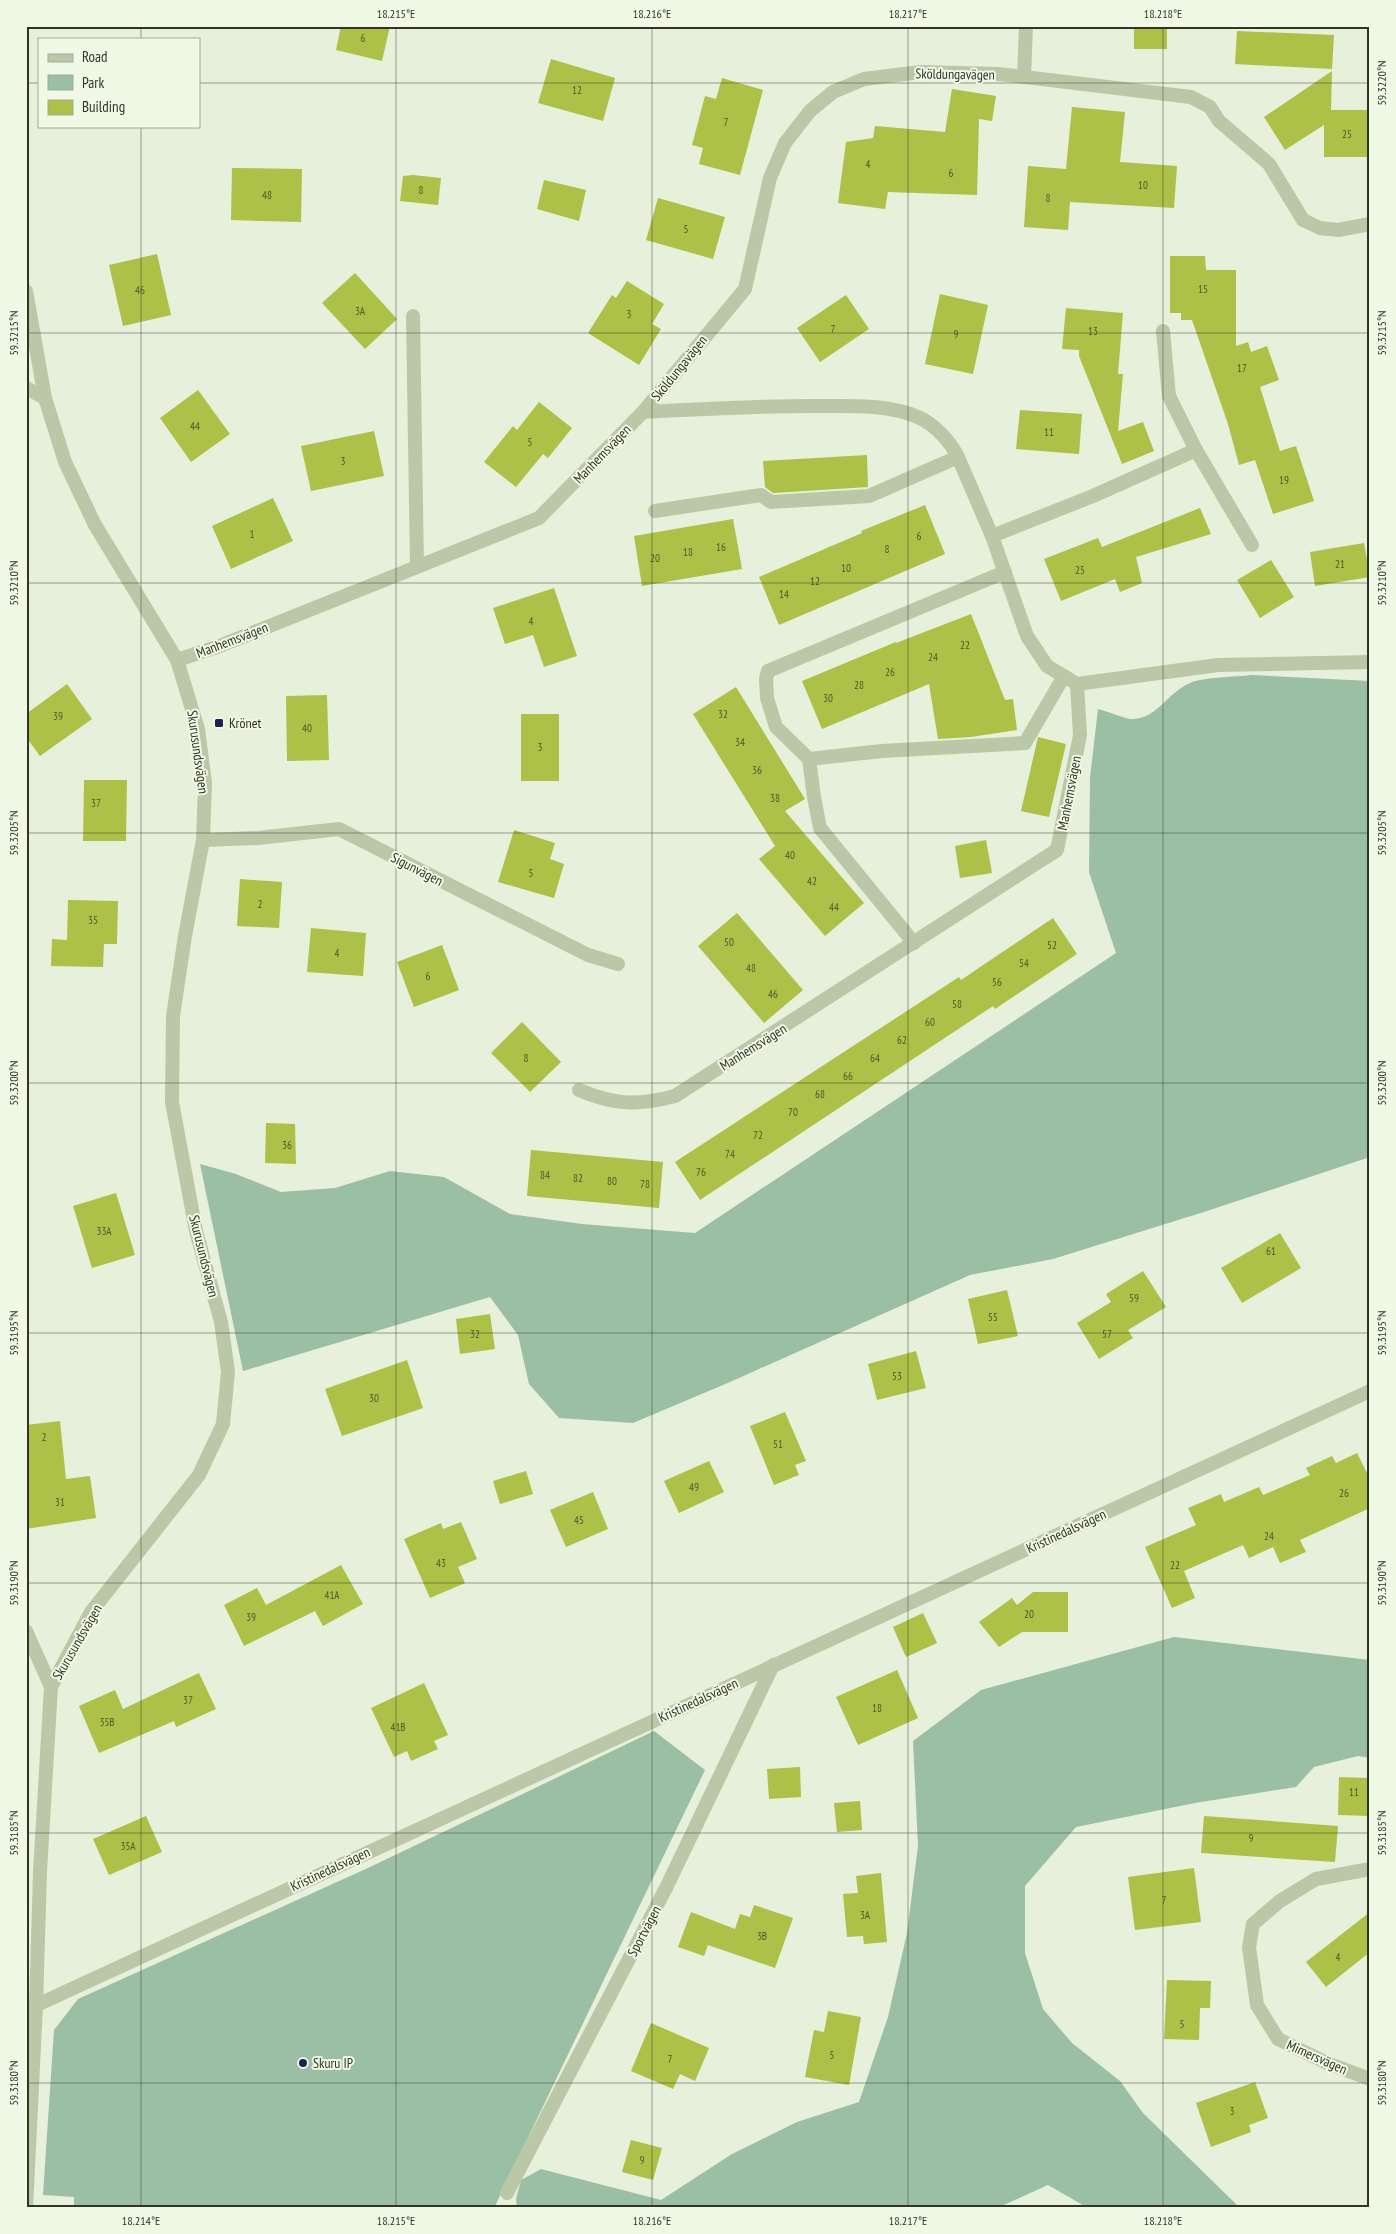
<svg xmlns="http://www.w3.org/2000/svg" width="1396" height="2234" viewBox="0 0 1396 2234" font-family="'PT Sans Narrow',sans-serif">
  <rect width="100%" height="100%" fill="#e6f0da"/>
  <g fill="#9bbfa4">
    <path d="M1252,675L1370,681V1157L1207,1211L1053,1259L970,1275L730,1382L633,1423L559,1418L529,1384L518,1335L490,1297L243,1371L200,1164L236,1174L281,1192L335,1188L390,1171L444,1177L510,1214L582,1224L695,1233L1116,953L1089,872L1090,778L1098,709C1107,711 1125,719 1132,719C1157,719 1168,692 1190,683C1202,677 1237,677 1252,675Z"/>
    <polygon points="1174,1637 1370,1660 1370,1758 1358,1756 1314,1767 1296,1787 1195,1803 1076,1827 1025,1886 1025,1953 1043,2009 1072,2043 1120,2081 1143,2113 1240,2208 1088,2208 1048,2185 997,2208 517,2208 516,2199 521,2180 541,2169 661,2200 732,2154 797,2122 859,2102 888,2017 907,1933 918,1846 913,1741 981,1690"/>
    <polygon points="654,1731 705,1770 494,2208 74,2208 74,2197 43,2195 54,2030 78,1999 368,1868"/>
  </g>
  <g fill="#adc048">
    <polygon points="341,26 390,26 382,61 336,50"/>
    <rect x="1134" y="26" width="33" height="23"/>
    <polygon points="1237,31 1334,35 1332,69 1235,64"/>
    <polygon points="551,59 615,78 603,121 538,103"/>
    <polygon points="1332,71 1331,110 1370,110 1370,157 1324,157 1324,125 1285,150 1264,117"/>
    <polygon points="722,78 763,90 740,175 699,164 703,148 692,145 705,96 716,99"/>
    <polygon points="952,89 996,96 992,121 979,119 977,195 888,192 885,209 838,203 846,142 873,138 875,126 945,132"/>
    <polygon points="1072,107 1125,112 1120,162 1177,166 1174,208 1070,202 1068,230 1024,227 1028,166 1066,169"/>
    <polygon points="232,168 302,169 301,222 231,220"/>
    <polygon points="413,175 441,178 438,205 400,201 403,176"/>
    <polygon points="544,180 586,190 579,221 537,209"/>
    <polygon points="658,198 725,217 713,259 646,240"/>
    <polygon points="157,254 171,315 123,326 109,265"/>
    <polygon points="1170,256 1205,256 1206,270 1236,270 1236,346 1248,342 1251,352 1267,346 1279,380 1260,387 1280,451 1296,446 1314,501 1273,514 1255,460 1239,465 1228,424 1192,320 1181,320 1181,313 1170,313"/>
    <polygon points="355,273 397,319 365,349 322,303"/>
    <polygon points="627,281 664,304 652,324 661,329 639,365 588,333 612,295 616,298"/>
    <polygon points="940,294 988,305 973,374 925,364"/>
    <polygon points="846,295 869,329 820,362 797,328"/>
    <polygon points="1066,308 1123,313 1118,374 1123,374 1118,431 1143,422 1154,451 1122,464 1079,356 1079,350 1062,349"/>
    <polygon points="198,390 230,434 191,462 160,418"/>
    <polygon points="539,402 572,428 548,458 543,454 516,487 484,462 513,426 517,430"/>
    <polygon points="1020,410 1082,414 1079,454 1016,449"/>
    <polygon points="374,431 384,476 311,491 301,446"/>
    <polygon points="867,455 868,487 773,493 765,487 763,461"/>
    <polygon points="273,498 293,541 231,569 212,526"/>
    <polygon points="925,505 945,554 779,625 759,577 862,533 861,531"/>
    <polygon points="1200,508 1211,534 1136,557 1142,583 1120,592 1115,579 1061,601 1044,559 1098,538 1102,547"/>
    <polygon points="733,519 742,569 642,586 634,536"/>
    <polygon points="1364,543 1370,577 1315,586 1310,552"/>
    <polygon points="1271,560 1294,597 1260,618 1237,580"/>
    <polygon points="554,588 577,656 544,667 533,635 505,644 493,608"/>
    <polygon points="971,614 1005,700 1013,699 1017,730 971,737 938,739 929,684 822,729 802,681 896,642 896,643"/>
    <polygon points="67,684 92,719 40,756 26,737 26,714"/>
    <polygon points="736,687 805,799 785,811 864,903 825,936 759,859 775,846 693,714"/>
    <polygon points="327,695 329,760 287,761 286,696"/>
    <rect x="521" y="714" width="38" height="67"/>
    <polygon points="1038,737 1066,744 1049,817 1021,811"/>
    <polygon points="84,780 127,780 126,841 83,841"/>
    <polygon points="514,830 555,843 550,859 564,864 554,898 498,882"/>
    <polygon points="986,840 992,873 960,878 955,846"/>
    <polygon points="240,879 282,882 279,928 237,926"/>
    <polygon points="68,900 118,901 117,944 104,944 103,967 51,966 52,939 67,940"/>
    <polygon points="737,913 803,990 764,1023 698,946"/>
    <polygon points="1053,918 1077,954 995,1009 993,1006 700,1200 675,1162 959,977 961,980"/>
    <polygon points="311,928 366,933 363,976 307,972"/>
    <polygon points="442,945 459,990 414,1007 397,962"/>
    <polygon points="522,1022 561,1062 530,1092 491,1053"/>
    <polygon points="266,1123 295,1124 296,1164 265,1163"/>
    <polygon points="531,1150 663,1162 659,1208 527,1196"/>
    <polygon points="116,1193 135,1255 92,1268 73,1206"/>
    <polygon points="1280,1233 1301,1268 1242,1303 1221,1268"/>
    <polygon points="1143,1271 1166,1307 1128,1330 1133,1338 1099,1359 1077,1323 1111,1302 1106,1294"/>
    <polygon points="1007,1290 1018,1336 978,1344 968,1299"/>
    <polygon points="490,1314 495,1349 460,1354 456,1319"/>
    <polygon points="916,1351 926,1388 877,1400 868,1364"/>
    <polygon points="407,1360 423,1408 342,1436 325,1389"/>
    <polygon points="785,1412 806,1461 795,1465 799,1475 774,1485 750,1426"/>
    <polygon points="60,1421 66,1479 90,1476 96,1518 26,1529 26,1425"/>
    <polygon points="1357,1453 1370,1479 1370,1508 1300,1540 1306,1552 1280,1563 1273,1547 1249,1558 1243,1545 1184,1571 1195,1598 1172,1608 1145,1547 1196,1525 1188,1508 1221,1494 1224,1502 1259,1487 1263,1495 1310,1475 1306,1468 1332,1456 1336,1463"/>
    <polygon points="709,1461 724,1492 679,1513 664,1481"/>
    <polygon points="526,1471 533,1494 500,1504 493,1481"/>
    <polygon points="593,1492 608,1529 566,1547 550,1510"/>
    <polygon points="461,1522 477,1559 458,1567 465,1583 430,1598 404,1539 441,1523 443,1529"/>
    <polygon points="341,1565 363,1604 323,1626 315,1611 244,1646 224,1605 257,1588 266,1605"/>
    <polygon points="1033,1592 1068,1592 1068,1632 1022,1632 999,1647 979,1622 1012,1598 1017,1605"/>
    <polygon points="923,1613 937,1643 906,1657 893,1627"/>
    <polygon points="897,1670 918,1718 858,1745 836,1697"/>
    <polygon points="199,1673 216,1709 176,1727 174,1721 99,1753 79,1706 115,1690 123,1709"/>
    <polygon points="424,1683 448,1735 434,1741 438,1749 411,1761 407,1751 394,1757 371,1708"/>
    <polygon points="800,1767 801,1797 769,1799 767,1769"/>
    <polygon points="1339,1777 1370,1778 1370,1816 1338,1815"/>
    <polygon points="860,1801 862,1830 837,1832 834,1803"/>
    <polygon points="146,1816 162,1852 109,1875 93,1839"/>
    <polygon points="1204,1816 1338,1826 1335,1862 1201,1853"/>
    <polygon points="1194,1868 1201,1922 1135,1930 1128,1877"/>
    <polygon points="881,1873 887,1942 864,1944 863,1936 847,1937 843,1894 858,1893 856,1876"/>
    <polygon points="754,1905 793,1918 775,1968 708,1945 704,1956 678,1947 691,1912 735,1929 740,1914 750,1917"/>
    <polygon points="1370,1912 1370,1952 1326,1987 1306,1962"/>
    <polygon points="1167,1980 1211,1981 1210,2008 1200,2008 1199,2040 1164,2039"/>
    <polygon points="828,2011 861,2017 849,2085 805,2077 814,2030 824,2032"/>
    <polygon points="651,2023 709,2048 695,2081 680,2074 673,2089 631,2071"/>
    <polygon points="1255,2082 1268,2118 1249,2125 1251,2132 1211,2147 1196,2103"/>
    <polygon points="631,2140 662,2148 653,2180 622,2172"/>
  </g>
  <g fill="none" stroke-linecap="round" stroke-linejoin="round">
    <g stroke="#bbc8a7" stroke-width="14">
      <polyline points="1024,77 1026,26"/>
      <polyline points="413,316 417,567"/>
      <polyline points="1163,331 1169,396 1196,450 1252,545"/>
      <polyline points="655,511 761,495 771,502 869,496 958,457"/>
      <polyline points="992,536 1093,496 1196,450"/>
      <polyline points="809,759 882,751 1025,743 1064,676"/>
      <polyline points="914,943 820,828 814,797 809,759 776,727 767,698 766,679 768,671 1005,572"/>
      <path d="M579,1090C615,1105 637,1106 675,1096L1057,850L1080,735L1077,684"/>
    </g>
    <g stroke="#bbc8a7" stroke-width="14">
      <polyline points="26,388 45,398"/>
      <polyline points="643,412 745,289 770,178 785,143 810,111 833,92 864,79 921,72 999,74 1191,97 1210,107 1219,121 1269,164 1303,220 1320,228 1338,230 1370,224"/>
      <path d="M177,660L217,647L539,518L643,412C705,409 766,405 827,406C857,406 890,405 918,417C934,424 950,441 958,457L992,536L1027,636L1047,666L1077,684L1218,665L1370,662"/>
      <polyline points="203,840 258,838 339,829 588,955 618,964"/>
      <polyline points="26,1631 51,1687"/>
      <polyline points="1370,1869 1316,1879 1280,1901 1253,1924 1249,1947 1257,2005 1278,2039 1327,2063 1370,2079"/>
      <polyline points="26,2010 1370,1391"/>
      <polyline points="507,2193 667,1886 773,1665"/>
    </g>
    <polyline stroke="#bbc8a7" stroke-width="14" points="26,291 45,398 65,462 95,525 177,660 198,729 205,783 203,840 185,936 173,1016 172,1102 196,1231 221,1322 228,1372 223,1424 199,1475 91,1612 51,1687 40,1872 36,2005 26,2208"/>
  </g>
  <path fill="none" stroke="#313427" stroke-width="1" stroke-opacity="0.45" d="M141,26V39M396,26V2208M652,26V2208M908,26V2208M1163,26V2208M26,83H39M199,83H1370M141,126V2208M26,333H1370M26,583H1370M26,833H1370M26,1083H1370M26,1333H1370M26,1583H1370M26,1833H1370M26,2083H1370"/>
  <g fill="#1f1f54" stroke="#f0f8e6" stroke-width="2">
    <rect x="214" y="718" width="10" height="10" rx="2.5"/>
    <circle cx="303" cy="2063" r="5"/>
  </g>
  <g text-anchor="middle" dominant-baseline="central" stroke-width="4" stroke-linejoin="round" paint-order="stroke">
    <g font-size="11" fill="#50572f">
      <text x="363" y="38">6</text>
      <text x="577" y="90">12</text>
      <text x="726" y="122">7</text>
      <text x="1347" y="134">25</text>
      <text x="868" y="164">4</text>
      <text x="951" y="173">6</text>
      <text x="1143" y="185">10</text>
      <text x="421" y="190">8</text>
      <text x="267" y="195">48</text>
      <text x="1048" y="198">8</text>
      <text x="686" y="229">5</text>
      <text x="1203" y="289">15</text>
      <text x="140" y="290">46</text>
      <text x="360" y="311">3A</text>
      <text x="629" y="314">3</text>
      <text x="833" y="329">7</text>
      <text x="1093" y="331">13</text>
      <text x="956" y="334">9</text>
      <text x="1242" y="368">17</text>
      <text x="195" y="426">44</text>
      <text x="1049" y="432">11</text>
      <text x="530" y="442">5</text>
      <text x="343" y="461">3</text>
      <text x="1284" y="480">19</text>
      <text x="252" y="534">1</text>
      <text x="919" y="536">6</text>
      <text x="721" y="547">16</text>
      <text x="887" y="549">8</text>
      <text x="688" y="552">18</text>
      <text x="655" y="558">20</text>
      <text x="1340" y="564">21</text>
      <text x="846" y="568">10</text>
      <text x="1080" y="570">25</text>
      <text x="815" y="581">12</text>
      <text x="784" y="594">14</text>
      <text x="531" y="621">4</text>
      <text x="965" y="645">22</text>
      <text x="933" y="657">24</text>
      <text x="890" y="672">26</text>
      <text x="859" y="685">28</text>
      <text x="828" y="698">30</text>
      <text x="723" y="714">32</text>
      <text x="58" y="716">39</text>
      <text x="307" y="728">40</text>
      <text x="740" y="742">34</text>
      <text x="540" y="747">3</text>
      <text x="757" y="770">36</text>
      <text x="775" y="798">38</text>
      <text x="96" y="803">37</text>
      <text x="790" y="855">40</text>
      <text x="531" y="873">5</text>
      <text x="812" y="881">42</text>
      <text x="260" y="904">2</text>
      <text x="834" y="907">44</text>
      <text x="93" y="920">35</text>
      <text x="729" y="942">50</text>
      <text x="1052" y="945">52</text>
      <text x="337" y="953">4</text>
      <text x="1024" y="963">54</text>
      <text x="751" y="968">48</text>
      <text x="428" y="976">6</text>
      <text x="997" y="982">56</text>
      <text x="773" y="994">46</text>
      <text x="957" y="1004">58</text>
      <text x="930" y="1022">60</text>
      <text x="902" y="1040">62</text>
      <text x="526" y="1058">8</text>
      <text x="875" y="1058">64</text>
      <text x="848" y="1076">66</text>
      <text x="820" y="1094">68</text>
      <text x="793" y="1112">70</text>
      <text x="758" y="1135">72</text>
      <text x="287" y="1145">36</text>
      <text x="730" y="1154">74</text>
      <text x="701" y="1172">76</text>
      <text x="545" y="1175">84</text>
      <text x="578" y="1178">82</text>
      <text x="612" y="1181">80</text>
      <text x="645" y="1184">78</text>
      <text x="104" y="1231">33A</text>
      <text x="1271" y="1251">61</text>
      <text x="1134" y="1298">59</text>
      <text x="993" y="1317">55</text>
      <text x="475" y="1334">32</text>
      <text x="1107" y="1334">57</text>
      <text x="897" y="1376">53</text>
      <text x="374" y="1398">30</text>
      <text x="44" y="1437">2</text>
      <text x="778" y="1444">51</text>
      <text x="694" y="1487">49</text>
      <text x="1344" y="1493">26</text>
      <text x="60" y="1502">31</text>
      <text x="579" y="1520">45</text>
      <text x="1269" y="1536">24</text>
      <text x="441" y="1563">43</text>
      <text x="1175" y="1565">22</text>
      <text x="332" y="1595">41A</text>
      <text x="1029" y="1614">20</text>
      <text x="251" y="1617">39</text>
      <text x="188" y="1700">37</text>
      <text x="877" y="1708">18</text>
      <text x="107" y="1722">35B</text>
      <text x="398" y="1727">41B</text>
      <text x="1354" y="1792">11</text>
      <text x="1251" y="1838">9</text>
      <text x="128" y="1846">35A</text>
      <text x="1164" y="1900">7</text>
      <text x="865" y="1915">3A</text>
      <text x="762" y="1936">3B</text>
      <text x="1338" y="1957">4</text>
      <text x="1182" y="2024">5</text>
      <text x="832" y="2055">5</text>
      <text x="670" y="2059">7</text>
      <text x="1232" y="2111">3</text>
      <text x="642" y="2160">9</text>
    </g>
    <g font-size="14" fill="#313427" stroke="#f0f8e6">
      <text transform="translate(955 74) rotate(1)">Sköldungavägen</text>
      <text transform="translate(679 368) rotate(-51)">Sköldungavägen</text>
      <text transform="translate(602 454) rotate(-46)">Manhemsvägen</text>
      <text transform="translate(232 640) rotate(-21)">Manhemsvägen</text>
      <text transform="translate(198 752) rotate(82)">Skurusundsvägen</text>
      <text transform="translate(1069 793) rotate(-79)">Manhemsvägen</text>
      <text transform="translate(417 869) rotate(27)">Sigunvägen</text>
      <text transform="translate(753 1047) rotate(-32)">Manhemsvägen</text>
      <text transform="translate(204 1256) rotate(76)">Skurusundsvägen</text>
      <text transform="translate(1066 1531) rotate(-25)">Kristinedalsvägen</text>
      <text transform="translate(77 1642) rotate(-60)">Skurusundsvägen</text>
      <text transform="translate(698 1700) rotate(-25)">Kristinedalsvägen</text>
      <text transform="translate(330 1869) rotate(-25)">Kristinedalsvägen</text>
      <text transform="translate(644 1931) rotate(-62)">Sportvägen</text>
      <text transform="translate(1317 2057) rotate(24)">Mimersvägen</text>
    </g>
    <g font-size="14" fill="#313427" stroke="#f0f8e6" text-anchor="start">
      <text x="229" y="723">Krönet</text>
      <text x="313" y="2063">Skuru IP</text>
    </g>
  </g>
  <rect width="1396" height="2234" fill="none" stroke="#f0f8e6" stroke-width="55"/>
  <rect x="38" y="38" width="162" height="90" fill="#f0f8e6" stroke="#a4aa9a"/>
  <rect x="48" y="54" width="25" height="8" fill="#bbc8a7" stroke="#a4aa9a"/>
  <text x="82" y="62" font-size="15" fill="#313427">Road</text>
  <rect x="48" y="75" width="25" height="15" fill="#9bbfa4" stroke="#a4aa9a"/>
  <text x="82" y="88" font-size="15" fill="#313427">Park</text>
  <rect x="48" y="100" width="25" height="15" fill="#adc048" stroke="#a4aa9a"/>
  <text x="82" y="112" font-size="15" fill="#313427">Building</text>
  <rect x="28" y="28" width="1340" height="2178" fill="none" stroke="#313427" stroke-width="2"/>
  <g font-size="12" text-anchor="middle" fill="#313427">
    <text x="396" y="18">18.215°E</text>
    <text x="652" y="18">18.216°E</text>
    <text x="908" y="18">18.217°E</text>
    <text x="1163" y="18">18.218°E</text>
    <text transform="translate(1382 83) rotate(-90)" y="4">59.3220°N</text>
    <text transform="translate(14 333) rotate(-90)" y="4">59.3215°N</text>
    <text transform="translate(1382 333) rotate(-90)" y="4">59.3215°N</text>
    <text transform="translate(14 583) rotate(-90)" y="4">59.3210°N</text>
    <text transform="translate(1382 583) rotate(-90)" y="4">59.3210°N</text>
    <text transform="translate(14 833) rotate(-90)" y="4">59.3205°N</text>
    <text transform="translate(1382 833) rotate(-90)" y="4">59.3205°N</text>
    <text transform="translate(14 1083) rotate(-90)" y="4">59.3200°N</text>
    <text transform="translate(1382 1083) rotate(-90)" y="4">59.3200°N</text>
    <text transform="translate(14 1333) rotate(-90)" y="4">59.3195°N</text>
    <text transform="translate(1382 1333) rotate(-90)" y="4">59.3195°N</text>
    <text transform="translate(14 1583) rotate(-90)" y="4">59.3190°N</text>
    <text transform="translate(1382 1583) rotate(-90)" y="4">59.3190°N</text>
    <text transform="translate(14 1833) rotate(-90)" y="4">59.3185°N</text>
    <text transform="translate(1382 1833) rotate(-90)" y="4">59.3185°N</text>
    <text transform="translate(14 2083) rotate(-90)" y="4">59.3180°N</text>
    <text transform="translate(1382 2083) rotate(-90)" y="4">59.3180°N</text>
    <text x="141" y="2225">18.214°E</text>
    <text x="396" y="2225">18.215°E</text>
    <text x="652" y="2225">18.216°E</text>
    <text x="908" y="2225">18.217°E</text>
    <text x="1163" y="2225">18.218°E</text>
  </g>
</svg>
